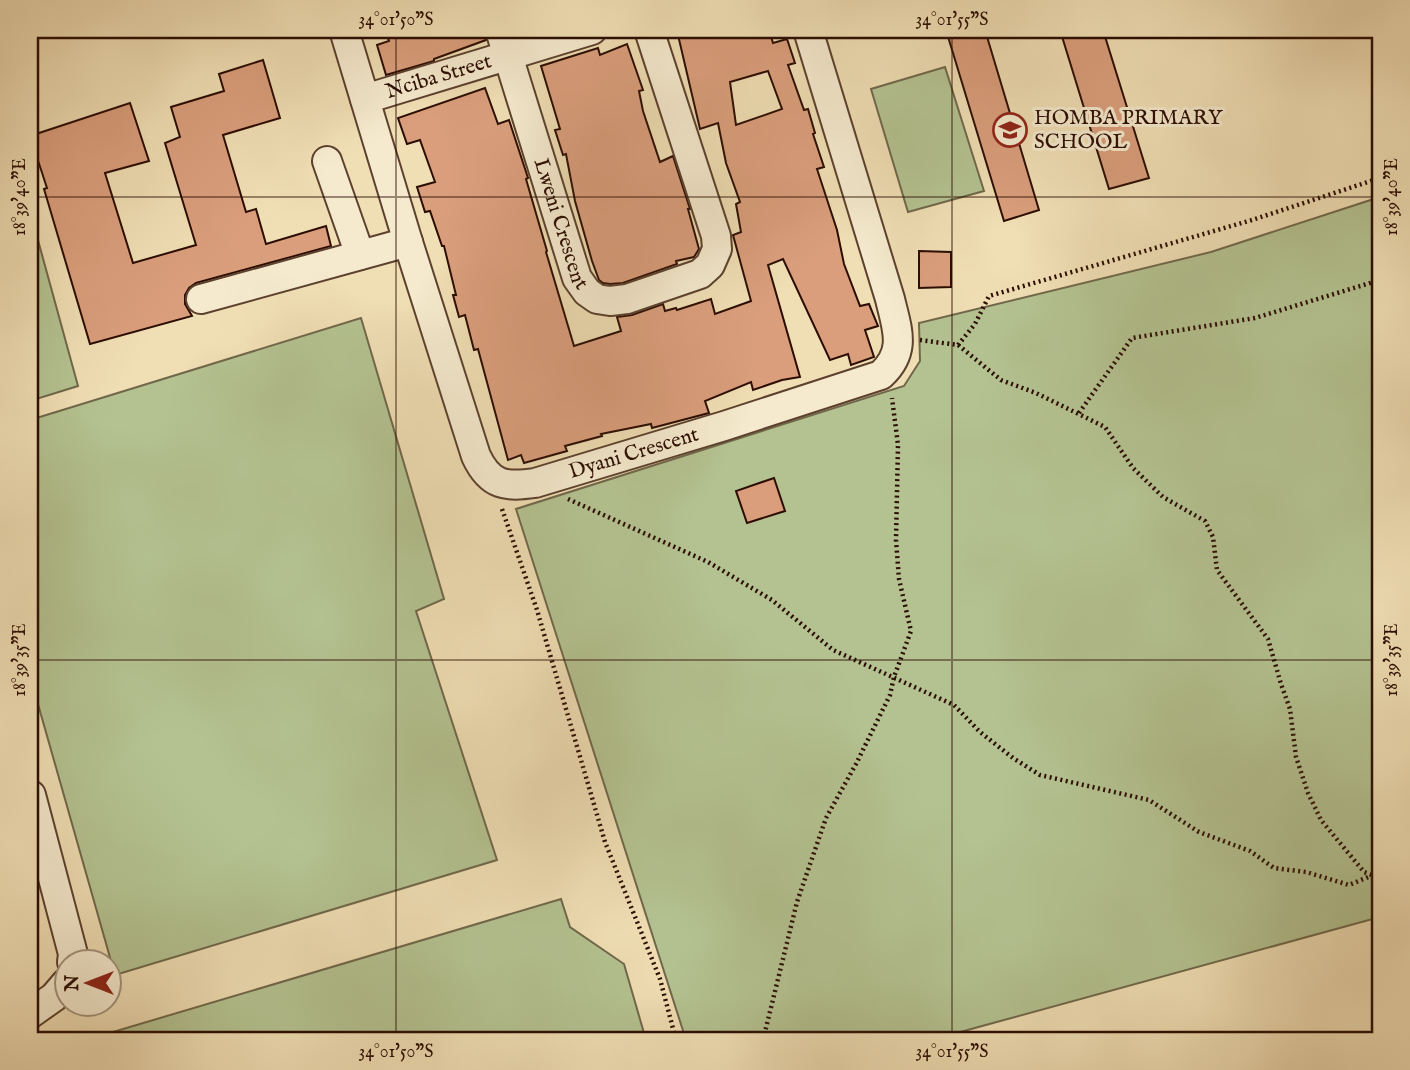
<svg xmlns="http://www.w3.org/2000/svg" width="1410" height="1070" viewBox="0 0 1410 1070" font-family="'IM FELL English',serif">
  <rect width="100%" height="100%" fill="#f0deb4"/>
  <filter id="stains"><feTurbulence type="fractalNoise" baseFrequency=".00286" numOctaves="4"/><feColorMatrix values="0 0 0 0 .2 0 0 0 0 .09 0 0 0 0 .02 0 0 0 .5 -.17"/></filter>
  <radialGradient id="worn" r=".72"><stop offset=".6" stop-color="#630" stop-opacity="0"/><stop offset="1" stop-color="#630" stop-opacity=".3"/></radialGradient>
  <g fill="#b4c291" stroke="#70684a" stroke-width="2">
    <polygon points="945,67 984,191 908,212 871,89"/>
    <polygon points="1380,197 1380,917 931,1040 686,1040 516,509 904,386 920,361 919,323 1211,252"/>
    <polygon points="30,211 78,386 30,401"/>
    <polygon points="361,318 444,599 416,611 497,860 115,975 30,676 30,420"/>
    <polygon points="561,899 570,927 624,964 646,1040 86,1040"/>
  </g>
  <g fill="#da9e7c" stroke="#2b0d02" stroke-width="2" fill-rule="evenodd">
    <polygon points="385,30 484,30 486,40 434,59 434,61 386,75 377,45 389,41"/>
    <path d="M698,30H769L773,43L787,39L795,63L788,65L804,110L808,109L815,133L813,134L824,167L817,169L837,230L844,264L860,306L869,304L878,326L865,330L874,357L851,365L848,354L830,360L783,259L768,265L800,377L782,380L753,390L751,382L705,401L709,413L652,428L651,424L601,434L602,436L565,446L567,451L524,463L521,455L508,460L478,349L474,350L465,315L459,317L453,295H456L444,246H442L430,211L425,212L417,187L435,182L420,140L407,144L398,118L485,88L498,124L509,120L528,178L526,179L547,251L546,252L574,346L621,331L617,317L632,315L663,304L665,311L676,308L677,310L711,299L715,314L751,301L733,235L741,232L736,204L740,202L726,163L718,123L700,129L678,35ZM768,71L782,109L736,125L730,82Z"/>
    <polygon points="946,30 985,30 1039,210 1004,221"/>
    <polygon points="1060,30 1103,30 1149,178 1109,189"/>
    <polygon points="627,44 643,90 639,91 643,111 660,162 673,156 690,209 688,209 699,249 694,257 676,261 677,264 623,283 610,284 603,283 599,280 592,261 575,201 566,154 563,155 555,130 560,129 541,66 598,48 600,55"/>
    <polygon points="263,60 280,118 223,135 246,212 256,209 266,244 326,226 331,246 196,283 189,288 185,295 185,304 192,316 90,344 44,189 47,188 30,136 130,103 149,161 105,173 133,263 196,245 165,143 180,137 171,107 224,91 219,74"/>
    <polygon points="919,251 951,252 951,287 919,288"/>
    <polygon points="774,478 785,511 747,523 736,491"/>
  </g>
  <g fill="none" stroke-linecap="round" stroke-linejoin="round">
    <g stroke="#5c412e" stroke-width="32">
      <g id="minor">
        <path id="s1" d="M344,30L408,242L476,456C490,486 506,487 535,483L724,426L881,375C907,351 897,329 890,299L808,30"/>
        <path id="s2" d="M500,30L577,278L587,292L597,299L610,301L627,299L700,274L710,265L717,249L716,236L649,30"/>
        <path id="s3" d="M365,99L592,30"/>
        <polyline points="327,161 360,255"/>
        <polyline points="201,299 408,242"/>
        <polyline points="31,795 73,954 72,962"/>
        <polyline points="30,1014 54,997 66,983"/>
      </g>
    </g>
    <g stroke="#2b0d02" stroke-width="4.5" stroke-dasharray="2 3.5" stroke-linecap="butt">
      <polyline points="920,340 958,345 1001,380 1036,393 1105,427 1133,468 1163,497 1205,521 1213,537 1217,570 1268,639 1281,684 1290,709 1296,757 1308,793 1321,820 1364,872 1380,878"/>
      <polyline points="958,345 975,324 989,296 1252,220 1380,178"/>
      <polyline points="1079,413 1132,338 1255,318 1380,280"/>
      <polyline points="568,499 708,562 772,600 833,650 954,705 980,732 1013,758 1040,775 1149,800 1199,832 1250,851 1274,868 1306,872 1349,885 1373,875"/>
      <polyline points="502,509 537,610 605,842 660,979 676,1040"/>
      <polyline points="763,1040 797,902 826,818 856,764 890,695 894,677 911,631 899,579 896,540 898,445 892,398"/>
    </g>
    <use href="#minor" stroke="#f5eace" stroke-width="28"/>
  </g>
  <path fill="none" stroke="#2b0d02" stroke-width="2" stroke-opacity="0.45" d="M396,30V1040M952,30V1040M30,197H1380M30,660H1380"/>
  <defs>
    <g id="school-ring" transform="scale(1.75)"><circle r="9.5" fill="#f5eace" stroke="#8f2418" stroke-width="1.5"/><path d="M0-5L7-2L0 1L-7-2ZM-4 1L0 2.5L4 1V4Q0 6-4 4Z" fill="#8f2418"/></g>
  </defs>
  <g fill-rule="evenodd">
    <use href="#school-ring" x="1010" y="130"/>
  </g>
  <g text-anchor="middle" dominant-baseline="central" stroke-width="6" stroke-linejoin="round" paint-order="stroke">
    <g font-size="21" fill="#2b0d02" stroke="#f5eace">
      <text stroke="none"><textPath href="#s3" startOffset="77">Nciba Street</textPath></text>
      <text stroke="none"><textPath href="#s2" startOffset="203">Lweni Crescent</textPath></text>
      <text stroke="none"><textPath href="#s1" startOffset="621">Dyani Crescent</textPath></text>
    </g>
    <g font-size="21" fill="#2b0d02" stroke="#f5eace" text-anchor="start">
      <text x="1034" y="118">HOMBA PRIMARY<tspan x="1034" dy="24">SCHOOL</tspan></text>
    </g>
  </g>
  <rect width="1410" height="1070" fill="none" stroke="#f0deb4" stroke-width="77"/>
  <g transform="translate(88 983) rotate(270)"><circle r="33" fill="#f5eace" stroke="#a4927c" stroke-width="2"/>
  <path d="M0-5L12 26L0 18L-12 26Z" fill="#8f2418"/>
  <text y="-10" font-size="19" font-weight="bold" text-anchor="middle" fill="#2b0d02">N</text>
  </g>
  <rect x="38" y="38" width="1334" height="994" fill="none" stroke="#2b0d02" stroke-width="2.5"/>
  <g font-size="18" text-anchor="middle" fill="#2b0d02">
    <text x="396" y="25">34°01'50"S</text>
    <text x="952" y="25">34°01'55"S</text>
    <text transform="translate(1391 197) rotate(-90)" y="6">18°39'40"E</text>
    <text transform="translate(19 197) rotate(-90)" y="6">18°39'40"E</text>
    <text transform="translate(1391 660) rotate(-90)" y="6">18°39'35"E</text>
    <text transform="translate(19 660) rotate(-90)" y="6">18°39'35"E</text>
    <text x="396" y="1057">34°01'50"S</text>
    <text x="952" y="1057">34°01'55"S</text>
  </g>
  <rect width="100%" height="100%" filter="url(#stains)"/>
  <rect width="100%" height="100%" fill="url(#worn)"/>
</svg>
